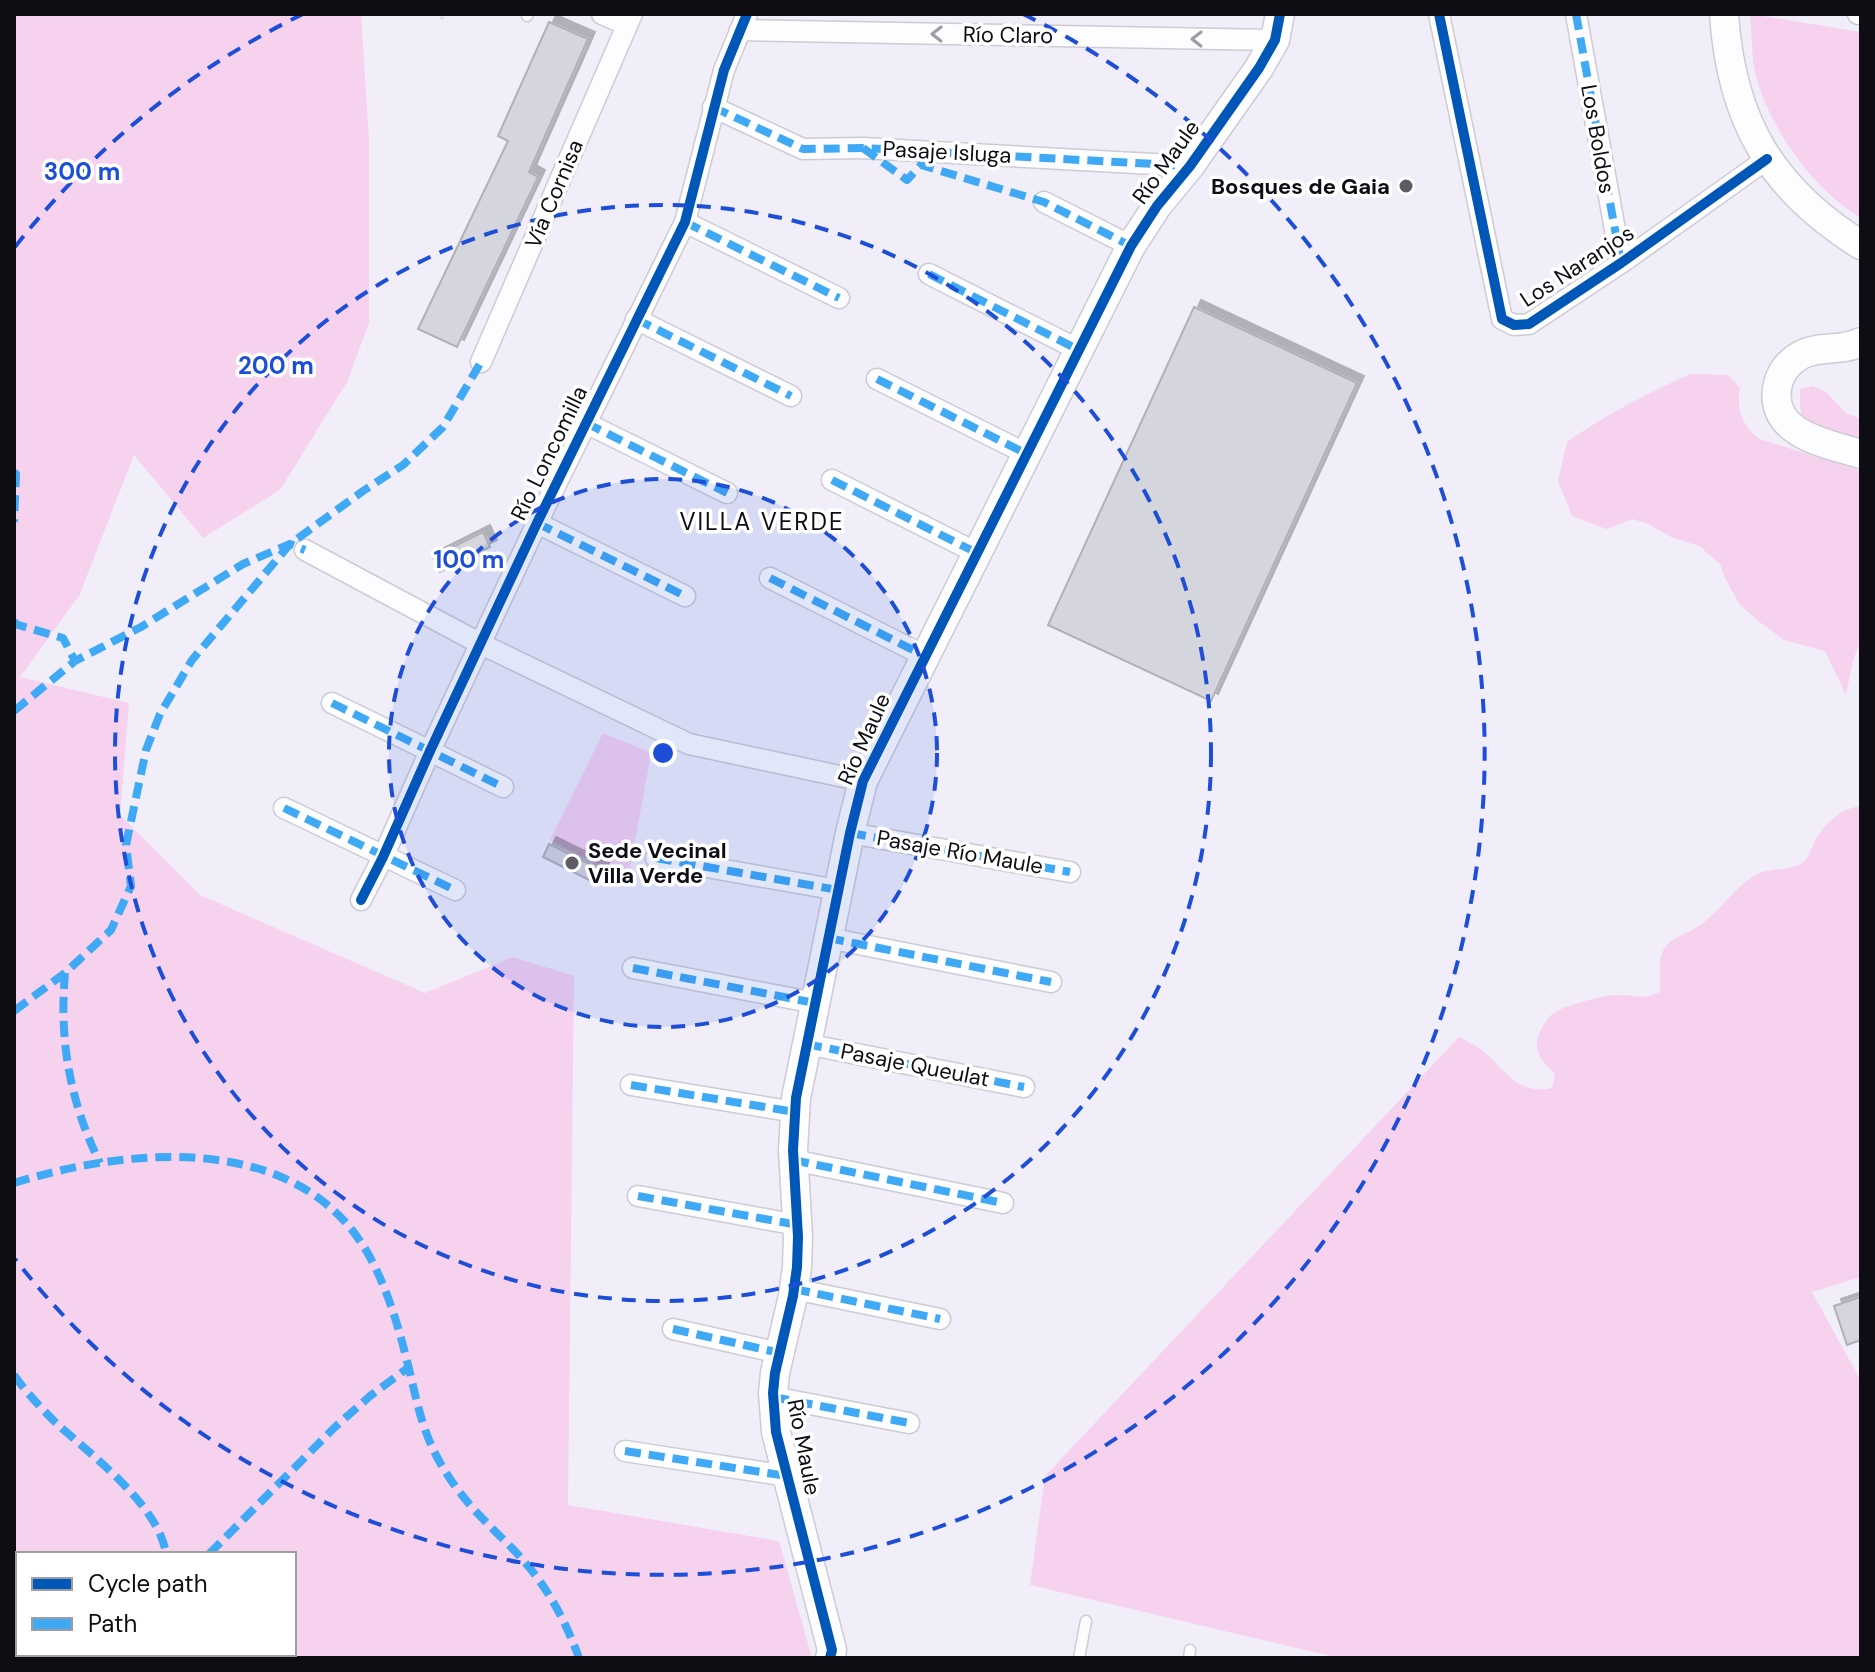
<svg xmlns="http://www.w3.org/2000/svg" width="1875" height="1672" viewBox="0 0 1875 1672" font-family="'DM Sans',sans-serif">
  <defs>
    <filter id="shadow"><feDropShadow dx="7" dy="-7" stdDeviation="0" flood-color="#0004"/></filter>
  </defs>
  <rect width="100%" height="100%" fill="#f1eef9"/>
  <g fill="#f6d2ef" fill-rule="evenodd">
    <path d="M14,14H361L369,140V323L347,382L280,490L203,538L134,455L79,596L20,677L129,703L120,815L200,895L425,993L513,957L574,976L568,1505L779,1541L812,1658H14ZM294,1554V1654H18V1554Z"/>
    <path d="M1750,14L1861,32V218C1814,190 1770,129 1756,76C1751,57 1752,34 1750,14Z"/>
    <path d="M1690,374L1728,375L1740,388C1736,409 1742,426 1760,439L1861,471V640L1853,660L1846,695L1825,651L1784,640L1761,623L1739,604L1725,578L1720,564L1699,546L1671,537L1646,523L1632,519L1606,529L1572,516L1558,481L1567,442C1607,414 1646,394 1690,374Z"/>
    <polygon points="1813,386 1826,392 1846,413 1861,419 1861,439 1814,427 1802,419 1800,404 1800,389"/>
    <polygon points="603,733 651,753 628,880 550,840"/>
    <path d="M1861,806V1277L1812,1292L1861,1381V1658H1339L1030,1585L1045,1476L1459,1037C1467,1041 1475,1045 1482,1050C1506,1070 1516,1095 1552,1088L1555,1074C1541,1062 1532,1050 1540,1031C1543,1026 1547,1019 1551,1015C1561,1006 1603,995 1617,995C1636,994 1640,1001 1660,992C1661,979 1657,960 1664,949C1670,938 1684,935 1694,929C1719,915 1736,883 1760,873C1773,868 1790,871 1802,863C1810,857 1812,845 1817,837C1827,821 1843,808 1861,806Z"/>
  </g>
  <g fill="#d5d5dd" stroke="#b1b0b8" stroke-width="2" filter="url(#shadow)">
    <polygon points="549,22 588,39 529,172 538,177 457,347 418,329 508,141 498,136"/>
    <polygon points="1194,307 1357,383 1211,701 1048,625"/>
    <polygon points="483,532 490,547 440,572 433,557"/>
    <polygon points="549,844 602,870 595,883 543,857"/>
    <polygon points="1861,1297 1861,1340 1847,1345 1834,1306"/>
  </g>
  <g fill="none" stroke-linecap="round" stroke-linejoin="round">
    <g stroke="#cdcbd3" stroke-width="13">
      <g id="lane">
        <polyline points="527,16 528,14"/>
        <polyline points="1079,1658 1086,1621"/>
        <polyline points="1189,1658 1190,1650"/>
      </g>
    </g>
    <g stroke="#cdcbd3" stroke-width="23">
      <g id="street">
        <polyline points="602,14 627,25"/>
        <polyline points="1439,14 1502,319 1514,325 1529,324 1621,263 1767,159"/>
        <polyline points="1576,14 1621,263"/>
        <polyline points="1858,14 1861,14"/>
        <polyline points="740,30 1275,40"/>
        <polyline points="713,107 803,149 863,148 1190,166"/>
        <polyline points="1044,202 1131,246"/>
        <polyline points="685,222 839,298"/>
        <polyline points="929,274 1079,350"/>
        <polyline points="636,319 791,396"/>
        <polyline points="481,362 632,14"/>
        <polyline points="877,379 1027,454"/>
        <polyline points="586,423 727,493"/>
        <polyline points="832,480 977,553"/>
        <polyline points="537,523 685,596"/>
        <polyline points="305,550 481,644 689,744 863,781"/>
        <polyline points="770,578 925,656"/>
        <polyline points="332,703 503,787"/>
        <polyline points="284,808 455,890"/>
        <polyline points="850,833 1070,872"/>
        <polyline points="656,858 838,890"/>
        <polyline points="361,900 383,857 430,751 537,523 685,222 724,70 747,14"/>
        <polyline points="828,938 1051,982"/>
        <polyline points="633,968 815,1003"/>
        <polyline points="806,1044 1024,1087"/>
        <polyline points="631,1085 795,1112"/>
        <polyline points="793,1160 1003,1203"/>
        <polyline points="638,1196 798,1225"/>
        <polyline points="794,1289 940,1319"/>
        <polyline points="673,1329 780,1353"/>
        <polyline points="773,1397 909,1423"/>
        <polyline points="625,1451 787,1476"/>
      </g>
    </g>
    <g stroke="#cdcbd3" stroke-width="31">
      <g id="secondary">
        <path d="M1724,14C1731,120 1771,189 1861,245"/>
        <path d="M1861,342C1842,352 1819,345 1801,355C1788,362 1779,374 1777,389C1771,435 1828,444 1861,454"/>
        <polyline points="830,1658 832,1650 776,1432 773,1393 775,1373 793,1296 797,1267 798,1237 793,1150 796,1098 850,833 863,781 1131,246 1157,206 1190,166 1259,68 1275,40 1280,14"/>
      </g>
    </g>
    <polyline stroke="#dfdfe1" stroke-width="3" stroke-dasharray="4 4" stroke-linecap="butt" points="433,14 444,19 445,14"/>
    <use href="#lane" stroke="#fdfcfe" stroke-width="10"/>
    <use href="#street" stroke="#fdfcfe" stroke-width="20"/>
    <use href="#secondary" stroke="#fdfcfe" stroke-width="28"/>
    <g stroke="#3fa9f5" stroke-width="8" stroke-dasharray="16 8" stroke-linecap="butt">
      <polyline points="1576,14 1621,263"/>
      <polyline points="713,107 803,149 863,148 1190,166"/>
      <polyline points="863,148 907,180 921,165 1044,202 1131,246"/>
      <polyline points="685,222 839,298"/>
      <polyline points="929,274 1079,350"/>
      <polyline points="636,319 791,396"/>
      <polyline points="877,379 1027,454"/>
      <polyline points="586,423 727,493"/>
      <polyline points="14,472 16,474 14,522"/>
      <polyline points="832,480 977,553"/>
      <polyline points="537,523 685,596"/>
      <polyline points="770,578 925,656"/>
      <polyline points="14,620 15,624 63,638 75,661"/>
      <polyline points="332,703 503,787"/>
      <polyline points="14,711 75,661 141,627 243,564 290,544 305,550"/>
      <polyline points="284,808 455,890"/>
      <polyline points="850,833 1070,872"/>
      <polyline points="656,858 838,890"/>
      <polyline points="828,938 1051,982"/>
      <polyline points="633,968 815,1003"/>
      <path d="M65,973C59,1041 70,1102 100,1163"/>
      <polyline points="14,1011 65,973 111,930 131,886 126,845 146,750 160,714 192,660 290,544 363,491 403,465 443,427 481,362"/>
      <polyline points="806,1044 1024,1087"/>
      <polyline points="631,1085 795,1112"/>
      <polyline points="793,1160 1003,1203"/>
      <path d="M14,1183C136,1145 310,1131 375,1267C390,1298 400,1332 408,1365C416,1397 421,1427 437,1457C449,1480 466,1502 484,1520C496,1533 510,1545 522,1559C548,1588 566,1622 579,1658"/>
      <polyline points="638,1196 798,1225"/>
      <polyline points="794,1289 940,1319"/>
      <polyline points="673,1329 780,1353"/>
      <path d="M14,1375C26,1392 40,1407 55,1422C91,1455 159,1505 166,1554"/>
      <polyline points="773,1397 909,1423"/>
      <polyline points="625,1451 787,1476"/>
      <polyline points="209,1554 334,1428 370,1396 409,1367"/>
      <polyline points="133,1658 135,1654"/>
    </g>
    <g stroke="#fff" stroke-width="15">
      <g id="cycleway">
        <polyline points="1439,14 1502,319 1514,325 1529,324 1621,263 1767,159"/>
        <polyline points="361,900 383,857 430,751 537,523 685,222 724,70 747,14"/>
        <polyline points="830,1658 832,1650 776,1432 773,1393 775,1373 793,1296 797,1267 798,1237 793,1150 796,1098 850,833 863,781 1131,246 1157,206 1190,166 1259,68 1275,40 1280,14"/>
      </g>
    </g>
    <use href="#cycleway" stroke="#0057b8" stroke-width="10"/>
  </g>
  <defs><path id="oneway-chevron" d="M-2-3.5L2.5 0L-2 3.5" fill="none" stroke-width="1.6" stroke-linecap="round" stroke-linejoin="round" transform="scale(2)"/></defs>
  <g stroke="#9d9ca0">
    <use href="#oneway-chevron" transform="translate(937 34) rotate(-179)"/>
    <use href="#oneway-chevron" transform="translate(1197 39) rotate(-179)"/>
  </g>
  <circle cx="663" cy="753" r="274" fill="#1d4ed8" fill-opacity=".12"/>
  <g fill="none" stroke="#1d4ed8" stroke-width="4" stroke-dasharray="14 10">
    <circle cx="663" cy="753" r="274"/>
    <circle cx="663" cy="753" r="548"/>
    <path d="M15 247A822 822 0 0 1 303 14M1023 14A822 822 0 1 1 15 1259"/>
  </g>
  <g fill="#5d5c64" stroke="#fff" stroke-width="3">
    <circle cx="1406" cy="186" r="8"/>
    <circle cx="572" cy="863" r="8"/>
  </g>
  <g text-anchor="middle" dominant-baseline="central" stroke-width="7" stroke-linejoin="round" paint-order="stroke">
    <g font-size="22" fill="#0e0d13" stroke="#fff">
      <text transform="translate(1008 35) rotate(1)">Río Claro</text>
      <text transform="translate(1598 139) rotate(80)">Los Boldos</text>
      <text transform="translate(947 152) rotate(3)">Pasaje Isluga</text>
      <text transform="translate(1166 162) rotate(-54)">Río Maule</text>
      <text transform="translate(554 194) rotate(-67)">Vía Cornisa</text>
      <text transform="translate(1577 266) rotate(-33)">Los Naranjos</text>
      <text transform="translate(549 453) rotate(-64)">Río Loncomilla</text>
      <text transform="translate(864 739) rotate(-66)">Río Maule</text>
      <text transform="translate(960 852) rotate(10)">Pasaje Río Maule</text>
      <text transform="translate(915 1065) rotate(11)">Pasaje Queulat</text>
      <text transform="translate(804 1447) rotate(79)">Río Maule</text>
    </g>
    <g font-size="22" font-weight="bold" fill="#0e0d13" stroke="#fff" text-anchor="end">
      <text x="1390" y="186">Bosques de Gaia</text>
      <text x="588" y="850" text-anchor="start">Sede Vecinal<tspan x="588" dy="25">Villa Verde</tspan></text>
    </g>
    <g font-size="24" letter-spacing="2" fill="#0e0d13" stroke="#fff">
      <text x="762" y="521">VILLA VERDE</text>
    </g>
  </g>
  <circle cx="663" cy="753" r="12" fill="#1d4ed8" stroke="#fff" stroke-width="4"/>
  <g font-size="24" text-anchor="middle" font-weight="bold" fill="#1d4ed8" stroke="#fff" stroke-width="7" stroke-linejoin="round" paint-order="stroke">
    <text x="82" y="180">300 m</text>
    <text x="276" y="374">200 m</text>
    <text x="469" y="568">100 m</text>
  </g>
  <rect width="1875" height="1672" fill="none" stroke="#0e0d13" stroke-width="32"/>
  <rect x="16" y="1552" width="280" height="104" fill="#ffffff" stroke="#9f9ea1" stroke-width="2"/>
  <rect x="32" y="1578" width="40" height="12" fill="#0057b8" stroke="#9f9ea1" stroke-width="2"/>
  <text x="88" y="1592" font-size="24" fill="#0e0d13">Cycle path</text>
  <rect x="32" y="1618" width="40" height="12" fill="#3fa9f5" stroke="#9f9ea1" stroke-width="2"/>
  <text x="88" y="1632" font-size="24" fill="#0e0d13">Path</text>
</svg>
